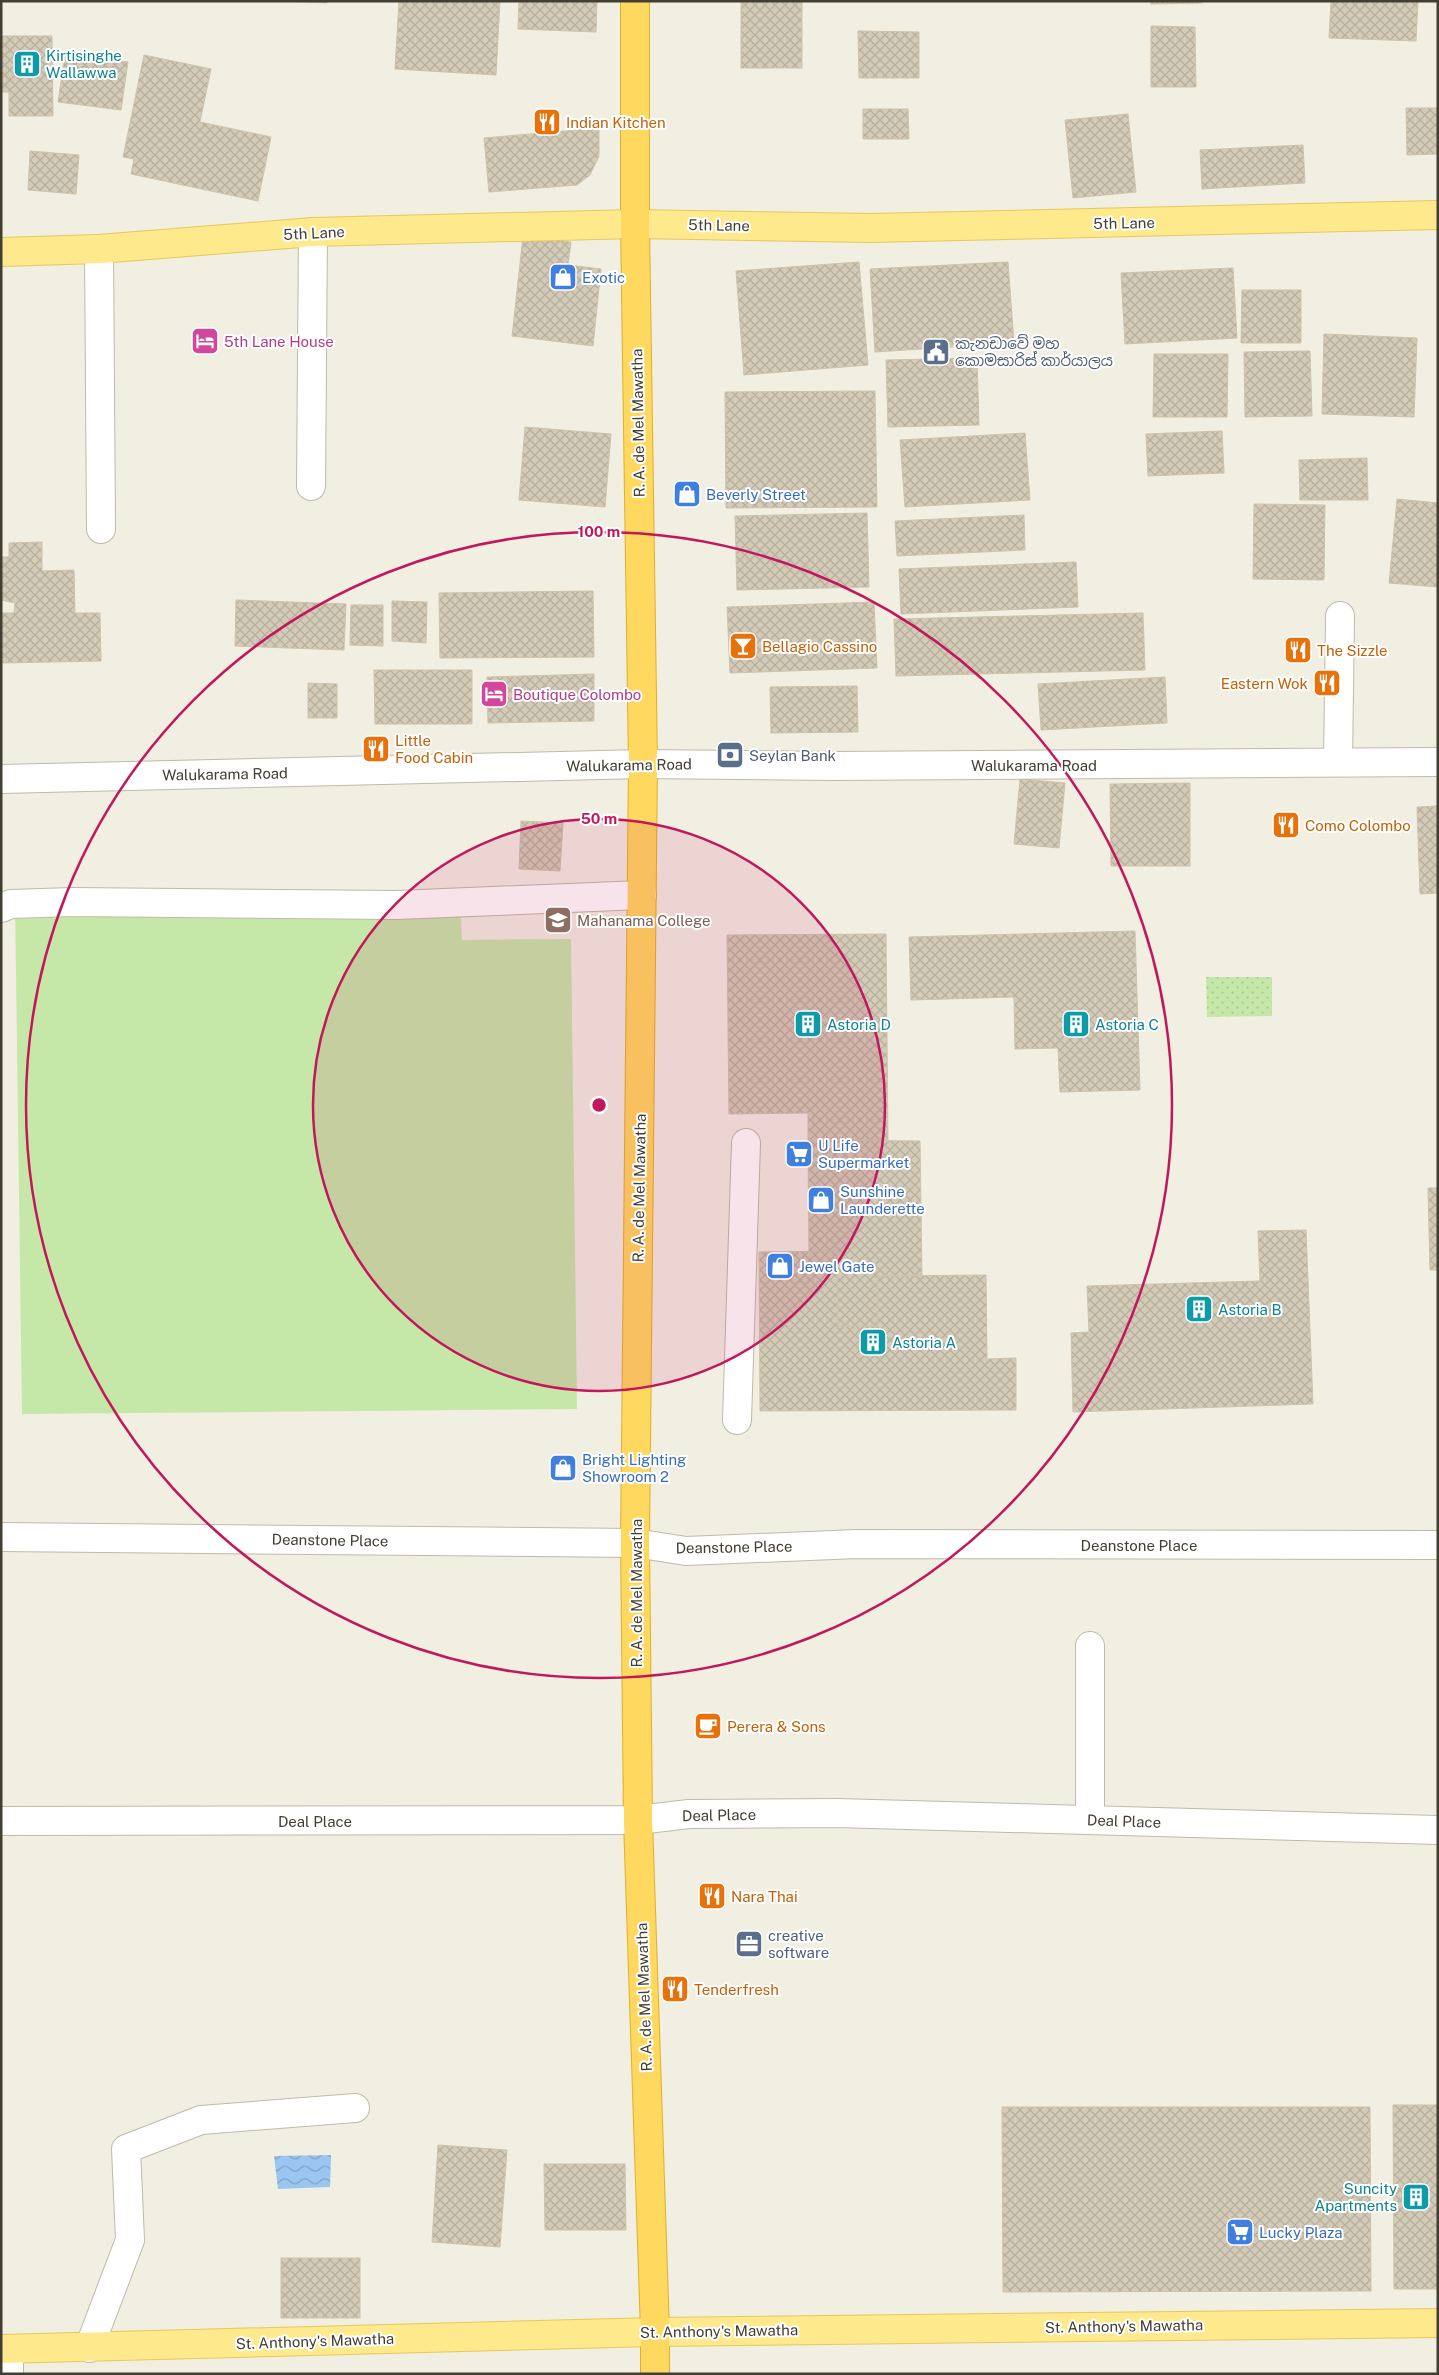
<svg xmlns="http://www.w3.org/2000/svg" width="1439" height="2375" viewBox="0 0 1439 2375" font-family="'Public Sans','Noto Sans Sinhala',sans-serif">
  <defs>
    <pattern id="grass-dots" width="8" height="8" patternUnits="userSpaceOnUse" patternTransform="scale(1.25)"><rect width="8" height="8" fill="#c5e8a8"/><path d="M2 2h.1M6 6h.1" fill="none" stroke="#aac891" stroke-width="1.8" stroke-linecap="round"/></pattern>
    <pattern id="water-waves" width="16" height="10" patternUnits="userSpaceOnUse" patternTransform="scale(1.25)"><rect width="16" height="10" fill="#9bc6f1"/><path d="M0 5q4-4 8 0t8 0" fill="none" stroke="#80a2c4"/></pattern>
    <pattern id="building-cross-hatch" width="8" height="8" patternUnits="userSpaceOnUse" patternTransform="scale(1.25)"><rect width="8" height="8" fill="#d3cbb7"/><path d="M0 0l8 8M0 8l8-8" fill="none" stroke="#b6af9e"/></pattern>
  </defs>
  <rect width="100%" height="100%" fill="#f1eee2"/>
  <polygon fill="url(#grass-dots)" points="1206,977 1272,977 1272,1016 1207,1017"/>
  <polygon fill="#c5e8a8" points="460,893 462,940 571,939 577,1409 22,1414 15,898"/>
  <polygon fill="url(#water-waves)" points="331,2155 330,2187 278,2189 274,2156"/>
  <g fill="url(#building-cross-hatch)" stroke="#cec3aa">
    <polygon points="286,1 327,1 327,3"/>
    <polygon points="399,1 500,1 496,75 395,69"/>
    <polygon points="519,1 597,1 596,32 518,29"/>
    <rect x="741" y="1" width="61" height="67"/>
    <polygon points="1150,1 1202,1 1202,3 1151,4"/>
    <polygon points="1331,1 1418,1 1416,41 1329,38"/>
    <polygon points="1151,26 1195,27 1196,87 1151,87"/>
    <polygon points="858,31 919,32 919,78 859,78"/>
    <polygon points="1,36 52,36 53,116 9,116 9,92 1,92"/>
    <polygon points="65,54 128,62 121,110 58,102"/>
    <polygon points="144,55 211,69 200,122 271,137 258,201 131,174 134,159 123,157"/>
    <polygon points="1406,108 1438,108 1438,154 1407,155"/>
    <polygon points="863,109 908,109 909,139 863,139"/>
    <polygon points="1128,114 1136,192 1073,198 1065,120"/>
    <polygon points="599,128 599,156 590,175 577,185 489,192 484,138"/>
    <polygon points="1303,145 1305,183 1202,189 1200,150"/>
    <polygon points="30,151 79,155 76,194 28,190"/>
    <polygon points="523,236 571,242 568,265 601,269 593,346 512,336"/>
    <polygon points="859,262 868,365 744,375 736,271"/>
    <polygon points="1008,262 1014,343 875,352 870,269"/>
    <polygon points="1233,268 1237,338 1125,344 1121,273"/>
    <polygon points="1242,290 1301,290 1301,343 1241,343"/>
    <polygon points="1324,334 1417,338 1414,417 1322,414"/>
    <polygon points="1310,351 1312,416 1245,417 1244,352"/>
    <polygon points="1154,354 1228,354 1227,417 1153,417"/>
    <polygon points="977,358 979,425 888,427 886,360"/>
    <polygon points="875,391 877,507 726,508 725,392"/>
    <polygon points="525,427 611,434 605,507 519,500"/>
    <polygon points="1222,431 1224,473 1148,476 1146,434"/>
    <polygon points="1025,433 1030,500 905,507 900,440"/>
    <polygon points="1367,458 1368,500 1300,500 1299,460"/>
    <polygon points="1397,499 1438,503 1438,587 1389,583"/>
    <polygon points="1254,504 1325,505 1324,580 1253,579"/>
    <polygon points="867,513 869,587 737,590 735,516"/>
    <polygon points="1024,515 1025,550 897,556 895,521"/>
    <polygon points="42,542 42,571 74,570 75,613 100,613 101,661 1,663 1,613 14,613 15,603 1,600 1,557 9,557 9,543"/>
    <polygon points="1076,562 1078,607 901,614 899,569"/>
    <polygon points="593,591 594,657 440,658 439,593"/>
    <polygon points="236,600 346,604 344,650 235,646"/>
    <polygon points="392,601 427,602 426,643 392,641"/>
    <polygon points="874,602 877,668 730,673 727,607"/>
    <polygon points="351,605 383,605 383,646 350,645"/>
    <polygon points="1143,613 1145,670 896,676 894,619"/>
    <polygon points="374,670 472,670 472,724 375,724"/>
    <polygon points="594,674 594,721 488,723 487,677"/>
    <polygon points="1165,677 1167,723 1041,730 1038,684"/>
    <polygon points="308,683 337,684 337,718 308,718"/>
    <polygon points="857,686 858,732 771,733 770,687"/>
    <polygon points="1020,779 1065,783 1059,848 1014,844"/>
    <polygon points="1190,783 1190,866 1111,866 1110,784"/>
    <polygon points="1438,806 1438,893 1420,894 1417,807"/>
    <polygon points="521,821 563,823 560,871 519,869"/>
    <polygon points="1135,931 1140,1090 1060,1092 1058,1048 1015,1049 1014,997 911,1000 909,937"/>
    <polygon points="886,934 888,1140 808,1140 808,1113 729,1114 727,935"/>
    <polygon points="808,1140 920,1141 922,1275 878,1276 878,1326 838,1326 837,1251 809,1252"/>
    <polygon points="1428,1188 1438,1188 1438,1270 1430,1270"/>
    <polygon points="1306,1230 1313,1404 1073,1412 1071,1333 1089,1332 1087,1286 1260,1281 1258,1231"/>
    <polygon points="837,1251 838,1326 878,1326 878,1276 986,1275 987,1359 1016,1358 1016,1410 760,1411 759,1252"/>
    <polygon points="1393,2105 1438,2105 1438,2289 1394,2289"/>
    <polygon points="1002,2107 1370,2107 1371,2291 1003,2292"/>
    <polygon points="438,2145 507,2150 500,2247 432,2242"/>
    <polygon points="544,2164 625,2164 626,2230 545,2230"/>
    <rect x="281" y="2258" width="79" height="60"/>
  </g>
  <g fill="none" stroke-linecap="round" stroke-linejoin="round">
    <g stroke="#c0baa7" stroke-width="30">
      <g id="minor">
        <polyline points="99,249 101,529"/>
        <polyline points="311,486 313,232"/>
        <polyline points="1338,762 1340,616"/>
        <polyline points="1,779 643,764 834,766 1438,762"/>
        <polyline points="1,908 11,904 72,902 396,905 642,895"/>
        <polyline points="737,1420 746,1143"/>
        <polyline points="1,1537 635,1543 686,1551 857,1544 1438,1545"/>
        <polyline points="1090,1820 1090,1646"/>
        <polyline points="1,1821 638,1820 689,1814 837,1813 1438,1830"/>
        <polyline points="89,2348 130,2240 126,2149 201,2120 355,2108"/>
        <polyline points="9,2374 9,2349"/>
      </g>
    </g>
    <g stroke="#e6c95b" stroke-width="30">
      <g id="major">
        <polyline points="1,252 99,249 313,232 635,224 871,228 1438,215"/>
        <polyline points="1,2349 655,2332 1438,2323"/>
      </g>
    </g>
    <g stroke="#e1af2c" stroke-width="30">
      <polyline id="highway" points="635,1 635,224 643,764 635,1543 638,1820 655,2332 655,2374"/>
    </g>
    <use href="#minor" stroke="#fff" stroke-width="28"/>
    <use href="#major" stroke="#ffe98d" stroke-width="28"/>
    <use href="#highway" stroke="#ffd85f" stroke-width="28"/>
  </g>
  <circle cx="599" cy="1105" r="286" fill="#c2185b" fill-opacity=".12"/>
  <g fill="none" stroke="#c2185b" stroke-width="2.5">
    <circle cx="599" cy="1105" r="286"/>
    <circle cx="599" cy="1105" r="573"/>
  </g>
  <defs>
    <g id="building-square" transform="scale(1.4375)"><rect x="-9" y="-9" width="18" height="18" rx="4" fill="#0f9aa8" stroke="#fff"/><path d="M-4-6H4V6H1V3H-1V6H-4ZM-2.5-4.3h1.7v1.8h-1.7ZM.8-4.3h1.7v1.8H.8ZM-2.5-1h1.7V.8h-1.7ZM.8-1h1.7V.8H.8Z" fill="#fff"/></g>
    <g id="restaurant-square" transform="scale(1.4375)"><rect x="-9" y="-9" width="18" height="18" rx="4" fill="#e8710a" stroke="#fff"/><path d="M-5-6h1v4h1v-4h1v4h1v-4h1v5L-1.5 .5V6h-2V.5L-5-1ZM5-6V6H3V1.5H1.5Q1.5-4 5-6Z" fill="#fff"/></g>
    <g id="shop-square" transform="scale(1.4375)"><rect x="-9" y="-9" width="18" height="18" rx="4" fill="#3f7fe0" stroke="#fff"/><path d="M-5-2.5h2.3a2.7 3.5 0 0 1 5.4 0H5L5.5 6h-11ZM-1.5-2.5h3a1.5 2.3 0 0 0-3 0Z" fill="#fff"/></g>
    <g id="hotel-square" transform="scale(1.4375)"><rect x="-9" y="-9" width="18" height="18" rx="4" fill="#d1479c" stroke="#fff"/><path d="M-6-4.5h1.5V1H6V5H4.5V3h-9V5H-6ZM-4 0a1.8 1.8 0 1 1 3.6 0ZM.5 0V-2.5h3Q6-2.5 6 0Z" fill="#fff"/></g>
    <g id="civic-square" transform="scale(1.4375)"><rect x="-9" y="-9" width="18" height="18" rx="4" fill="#5c6f8a" stroke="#fff"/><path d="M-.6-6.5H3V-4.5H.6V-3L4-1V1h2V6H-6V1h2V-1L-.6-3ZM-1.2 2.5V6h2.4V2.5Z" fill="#fff"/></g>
    <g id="bar-square" transform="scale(1.4375)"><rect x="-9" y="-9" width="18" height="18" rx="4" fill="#e8710a" stroke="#fff"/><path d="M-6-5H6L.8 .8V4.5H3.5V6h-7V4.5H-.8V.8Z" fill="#fff"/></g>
    <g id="bank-square" transform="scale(1.4375)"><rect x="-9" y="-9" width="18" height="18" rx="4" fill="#5c6f8a" stroke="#fff"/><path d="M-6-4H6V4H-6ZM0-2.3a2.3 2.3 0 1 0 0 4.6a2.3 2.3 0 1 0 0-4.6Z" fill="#fff"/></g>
    <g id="school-square" transform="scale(1.4375)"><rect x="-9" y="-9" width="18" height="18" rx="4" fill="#8d6e63" stroke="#fff"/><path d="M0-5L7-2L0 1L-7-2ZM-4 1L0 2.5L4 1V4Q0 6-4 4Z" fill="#fff"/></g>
    <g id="supermarket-square" transform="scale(1.4375)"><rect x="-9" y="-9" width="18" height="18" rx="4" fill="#3f7fe0" stroke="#fff"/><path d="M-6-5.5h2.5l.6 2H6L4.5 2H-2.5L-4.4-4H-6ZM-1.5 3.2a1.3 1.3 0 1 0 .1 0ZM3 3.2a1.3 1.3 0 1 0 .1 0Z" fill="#fff"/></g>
    <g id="cafe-square" transform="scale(1.4375)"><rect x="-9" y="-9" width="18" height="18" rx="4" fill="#e8710a" stroke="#fff"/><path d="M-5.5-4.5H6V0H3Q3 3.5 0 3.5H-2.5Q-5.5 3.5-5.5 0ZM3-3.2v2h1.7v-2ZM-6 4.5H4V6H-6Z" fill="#fff"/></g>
    <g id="office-square" transform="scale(1.4375)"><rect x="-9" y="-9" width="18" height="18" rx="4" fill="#5c6f8a" stroke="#fff"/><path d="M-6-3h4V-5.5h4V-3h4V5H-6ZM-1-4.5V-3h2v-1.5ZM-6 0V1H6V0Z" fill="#fff"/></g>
  </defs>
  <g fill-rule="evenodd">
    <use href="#building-square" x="27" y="64"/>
    <use href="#restaurant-square" x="547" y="122"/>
    <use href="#shop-square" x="563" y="277"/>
    <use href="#hotel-square" x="205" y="341"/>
    <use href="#civic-square" x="936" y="352"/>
    <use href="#shop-square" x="687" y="494"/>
    <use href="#bar-square" x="743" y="646"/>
    <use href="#restaurant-square" x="1298" y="650"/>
    <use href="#restaurant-square" x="1327" y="683"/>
    <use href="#hotel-square" x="494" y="694"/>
    <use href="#restaurant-square" x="376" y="749"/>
    <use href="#bank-square" x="730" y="755"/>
    <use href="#restaurant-square" x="1286" y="825"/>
    <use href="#school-square" x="558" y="920"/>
    <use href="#building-square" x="808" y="1024"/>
    <use href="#building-square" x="1076" y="1024"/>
    <use href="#supermarket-square" x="799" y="1154"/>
    <use href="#shop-square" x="821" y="1200"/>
    <use href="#shop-square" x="780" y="1266"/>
    <use href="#building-square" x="1199" y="1309"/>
    <use href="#building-square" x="873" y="1342"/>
    <use href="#shop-square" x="563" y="1468"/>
    <use href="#cafe-square" x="708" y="1726"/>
    <use href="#restaurant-square" x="712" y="1896"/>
    <use href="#office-square" x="749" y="1944"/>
    <use href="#restaurant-square" x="675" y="1989"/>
    <use href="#building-square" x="1416" y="2197"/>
    <use href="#supermarket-square" x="1240" y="2232"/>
  </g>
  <g text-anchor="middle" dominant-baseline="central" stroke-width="4" stroke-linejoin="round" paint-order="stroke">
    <g font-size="15" fill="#0d838f" stroke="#fff" text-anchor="start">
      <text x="46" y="55">Kirtisinghe<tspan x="46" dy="17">Wallawwa</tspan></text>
      <text x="827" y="1024">Astoria D</text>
      <text x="1095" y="1024">Astoria C</text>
      <text x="1218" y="1309">Astoria B</text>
      <text x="892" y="1342">Astoria A</text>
      <text x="1397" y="2188" text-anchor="end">Suncity<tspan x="1397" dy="17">Apartments</tspan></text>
    </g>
    <g font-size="15" fill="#c56008" stroke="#fff" text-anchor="start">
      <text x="566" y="122">Indian Kitchen</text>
      <text x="762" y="646">Bellagio Cassino</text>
      <text x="1317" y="650">The Sizzle</text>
      <text x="1308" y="683" text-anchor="end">Eastern Wok</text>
      <text x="395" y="740">Little<tspan x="395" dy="17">Food Cabin</tspan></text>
      <text x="1305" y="825">Como Colombo</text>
      <text x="727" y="1726">Perera &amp; Sons</text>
      <text x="731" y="1896">Nara Thai</text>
      <text x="694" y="1989">Tenderfresh</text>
    </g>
    <g font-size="15" fill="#433e32" stroke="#fff">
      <text transform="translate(1124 223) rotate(-1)">5th Lane</text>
      <text transform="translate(719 225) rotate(1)">5th Lane</text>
      <text transform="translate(314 233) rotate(-3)">5th Lane</text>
      <text transform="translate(638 423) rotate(-91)">R. A. de Mel Mawatha</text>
      <text transform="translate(629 765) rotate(-1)">Walukarama Road</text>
      <text x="1034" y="765">Walukarama Road</text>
      <text transform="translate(225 774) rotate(-1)">Walukarama Road</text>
      <text transform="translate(639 1188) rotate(-89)">R. A. de Mel Mawatha</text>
      <text transform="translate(330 1540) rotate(1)">Deanstone Place</text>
      <text x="1139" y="1545">Deanstone Place</text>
      <text transform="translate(734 1547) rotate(-1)">Deanstone Place</text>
      <text transform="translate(636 1593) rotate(-90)">R. A. de Mel Mawatha</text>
      <text transform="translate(719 1815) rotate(-1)">Deal Place</text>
      <text x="315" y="1821">Deal Place</text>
      <text transform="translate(1124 1821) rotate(2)">Deal Place</text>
      <text transform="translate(644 1997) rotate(-92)">R. A. de Mel Mawatha</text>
      <text transform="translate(1124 2326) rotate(-1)">St. Anthony's Mawatha</text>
      <text transform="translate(719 2331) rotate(-1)">St. Anthony's Mawatha</text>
      <text transform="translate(315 2341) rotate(-2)">St. Anthony's Mawatha</text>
    </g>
    <g font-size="15" fill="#366cbe" stroke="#fff" text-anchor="start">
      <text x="582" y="277">Exotic</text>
      <text x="706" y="494">Beverly Street</text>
      <text x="818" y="1145">U Life<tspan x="818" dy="17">Supermarket</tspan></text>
      <text x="840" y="1191">Sunshine<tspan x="840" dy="17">Launderette</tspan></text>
      <text x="799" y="1266">Jewel Gate</text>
      <text x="582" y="1459">Bright Lighting<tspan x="582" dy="17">Showroom 2</tspan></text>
      <text x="1259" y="2232">Lucky Plaza</text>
    </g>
    <g font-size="15" fill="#b23c85" stroke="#fff" text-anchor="start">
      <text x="224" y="341">5th Lane House</text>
      <text x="513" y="694">Boutique Colombo</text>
    </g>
    <g font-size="15" fill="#4e5e75" stroke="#fff" text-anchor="start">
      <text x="955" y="343">කැනඩාවේ මහ<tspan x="955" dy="17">කොමසාරිස් කාර්යාලය</tspan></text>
      <text x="749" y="755">Seylan Bank</text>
      <text x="768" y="1935">creative<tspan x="768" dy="17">software</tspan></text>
    </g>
    <g font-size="15" fill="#785e54" stroke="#fff" text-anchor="start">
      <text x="577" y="920">Mahanama College</text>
    </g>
  </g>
  <circle cx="599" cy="1105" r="8" fill="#c2185b" stroke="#fff" stroke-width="2.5"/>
  <g font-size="15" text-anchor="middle" font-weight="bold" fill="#c2185b" stroke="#fff" stroke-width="4" stroke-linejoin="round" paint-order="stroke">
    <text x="599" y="537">100 m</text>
    <text x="599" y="824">50 m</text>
  </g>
  <rect width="1439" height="2375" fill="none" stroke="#433e32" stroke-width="5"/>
</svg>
